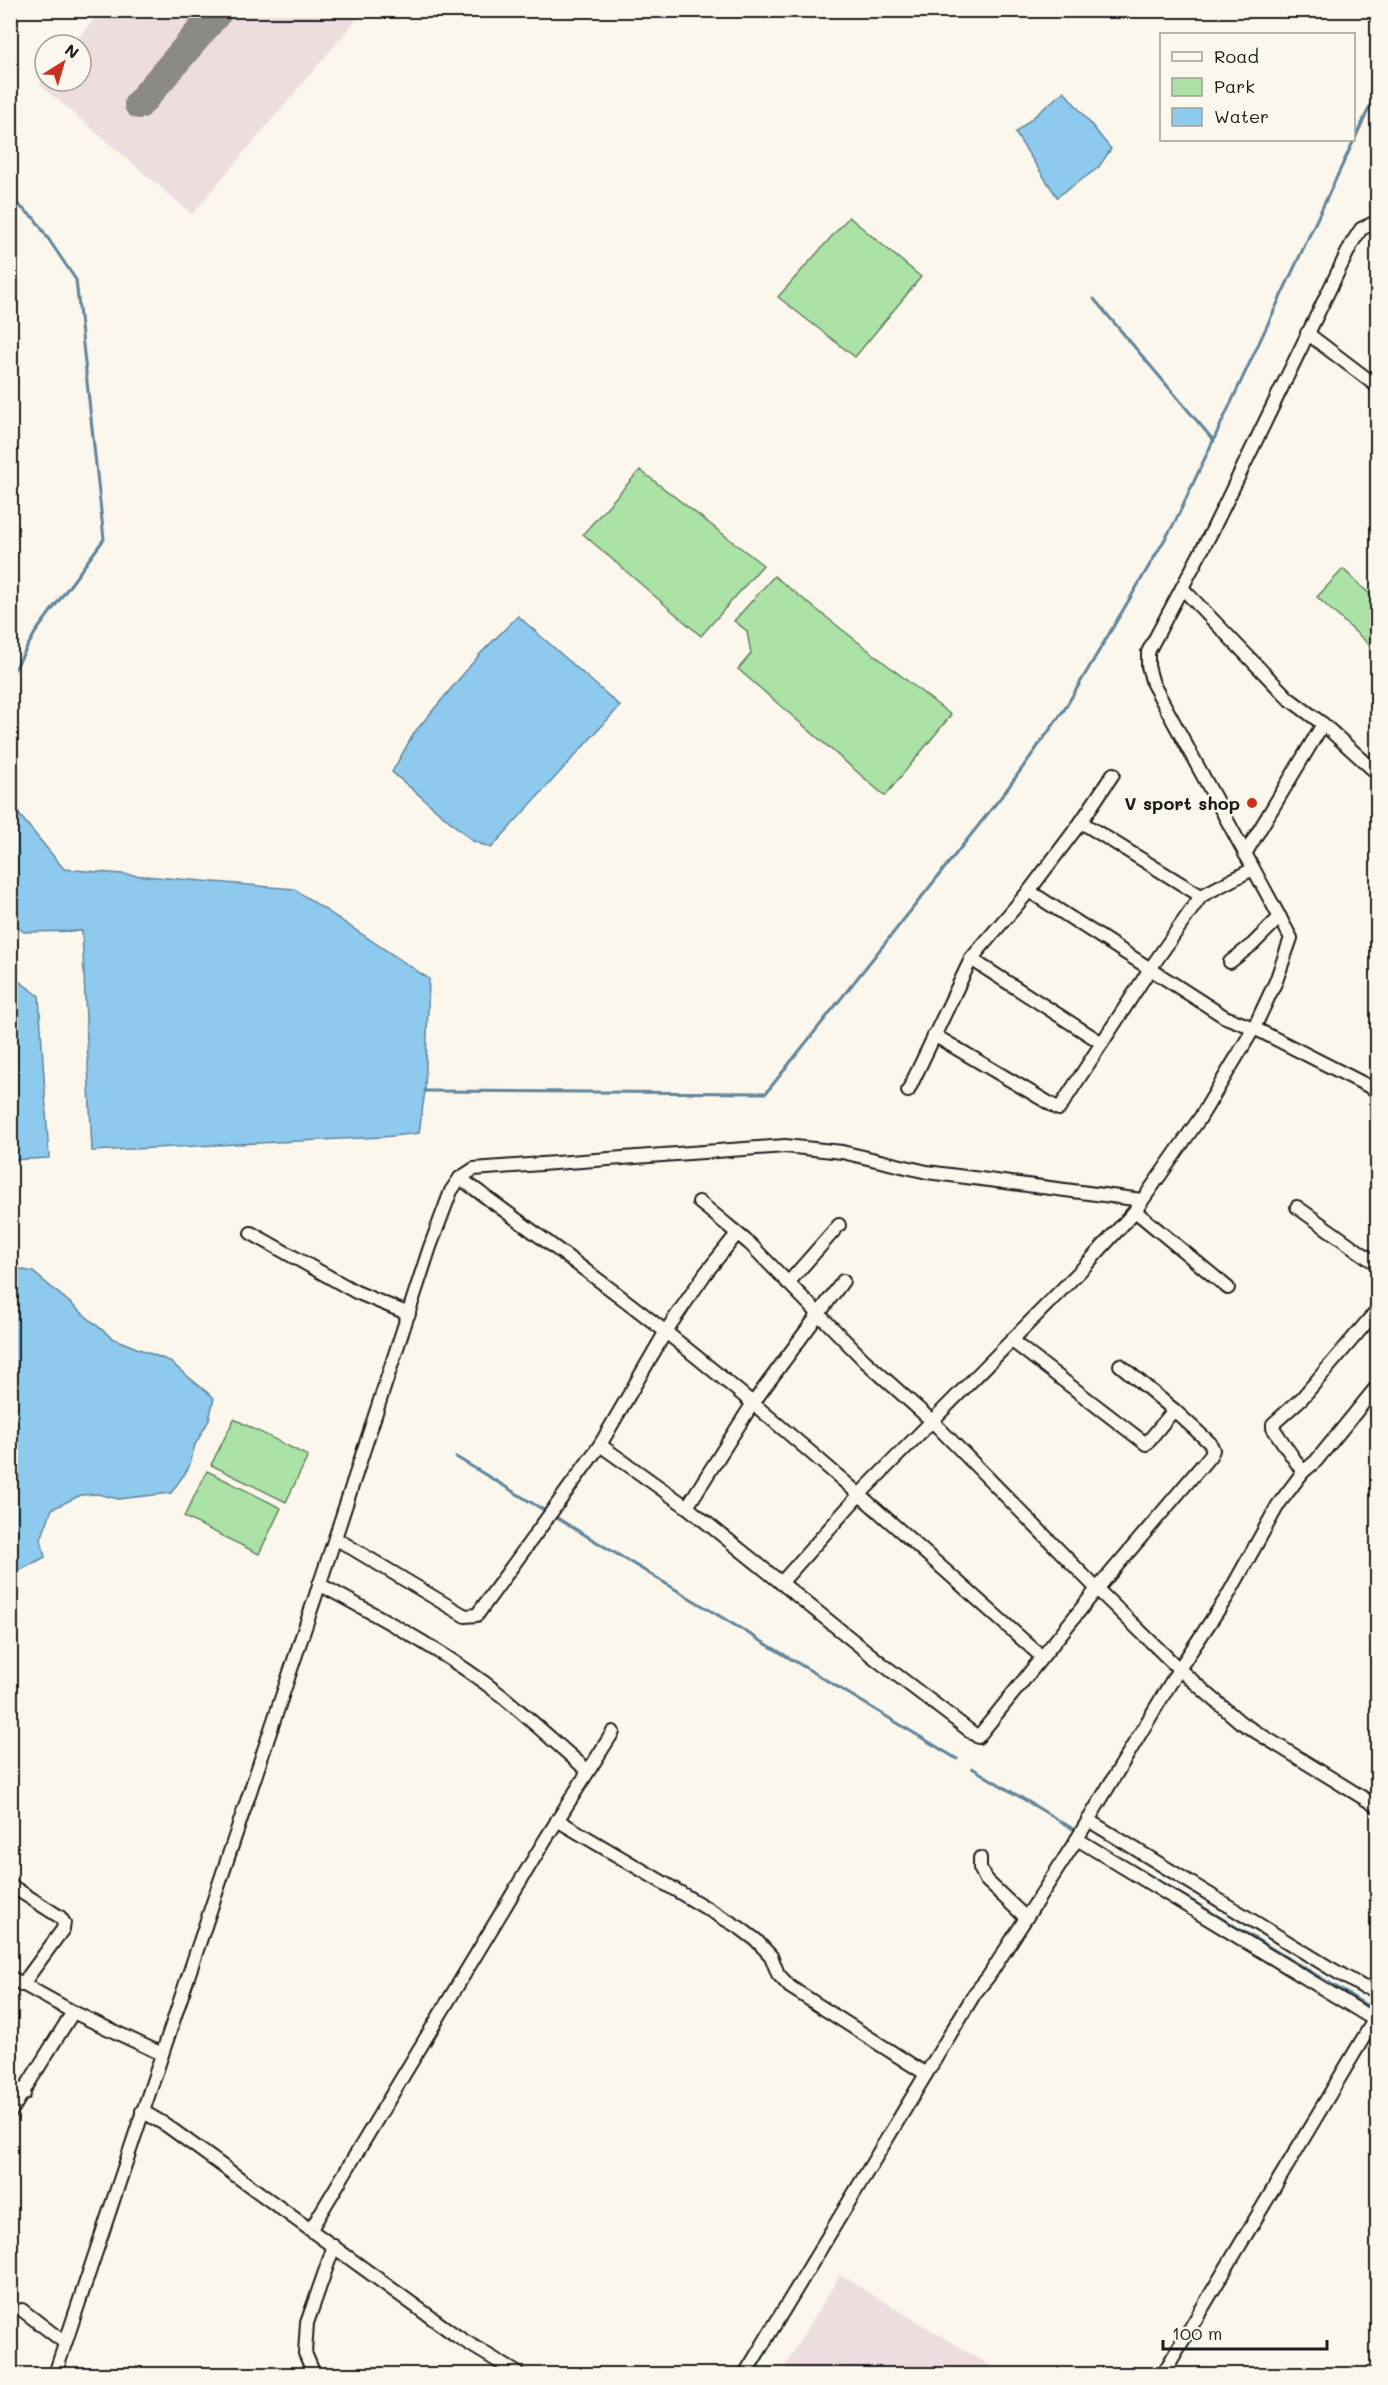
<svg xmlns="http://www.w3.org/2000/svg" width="1388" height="2385" viewBox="0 0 1388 2385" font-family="Mali,sans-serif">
  <rect width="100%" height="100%" fill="#fbf7ec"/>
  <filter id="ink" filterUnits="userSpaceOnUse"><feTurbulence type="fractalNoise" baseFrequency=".0167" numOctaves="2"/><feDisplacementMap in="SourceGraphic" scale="12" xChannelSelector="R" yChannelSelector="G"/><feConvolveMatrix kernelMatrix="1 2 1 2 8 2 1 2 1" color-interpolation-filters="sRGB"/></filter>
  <g filter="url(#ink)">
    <g fill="#eeddde">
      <polygon points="101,11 102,10 364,11 192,214 39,84 45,77 45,81 81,81 81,45 72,45"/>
      <polygon points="840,2275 1004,2374 780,2374"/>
    </g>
    <g fill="#abe2a6" stroke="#647f61" stroke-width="1.5">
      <polygon points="849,217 921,277 855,357 778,297"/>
      <polygon points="640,470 763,565 701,636 583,534"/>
      <polygon points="1343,569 1377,601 1377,645 1374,649 1317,597"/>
      <polygon points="774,576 951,715 885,796 738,669 751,654 747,631 734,621"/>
      <polygon points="234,1419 308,1456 286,1502 211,1465"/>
      <polygon points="207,1471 281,1508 259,1554 184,1517"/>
    </g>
    <g fill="#8ec9ee" stroke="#60849a" stroke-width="1.5">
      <polygon points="1064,91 1111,149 1098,168 1057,197 1015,133"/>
      <polygon points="518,616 620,706 491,848 473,841 392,772 414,733 480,654"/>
      <polygon points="10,809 18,813 64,869 294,889 429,979 425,1091 419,1133 383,1137 92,1151 82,931 24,932 11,922"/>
      <polygon points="11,975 39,996 49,1158 11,1160"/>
      <polygon points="11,1267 33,1272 112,1338 169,1361 214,1398 209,1420 195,1445 188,1469 171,1493 118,1499 98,1494 81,1495 52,1509 41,1539 45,1557 11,1575"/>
    </g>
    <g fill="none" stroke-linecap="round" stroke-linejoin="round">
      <g stroke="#60849a" stroke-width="3">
        <polyline points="10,198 35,219 76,280 104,539 35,633 12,674 18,813"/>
        <polyline points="1094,299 1214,441"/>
        <polyline points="425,1091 766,1093 1005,792 1064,710 1175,522 1378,89"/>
        <polyline points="456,1457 547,1512"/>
        <polyline points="552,1515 957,1759"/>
        <polyline points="972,1768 1078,1832"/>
        <polyline points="1084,1836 1378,2012"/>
      </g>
      <polyline stroke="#8c8a84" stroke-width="30" points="139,104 219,10"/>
      <g stroke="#1c1c1c" stroke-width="16">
        <g id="minor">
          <polyline points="1307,333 1378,387"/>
          <polyline points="1182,588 1288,698 1323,724 1378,774"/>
          <polyline points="1081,822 1201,896"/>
          <polyline points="1245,854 1323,724"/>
          <polyline points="1029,891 1225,1017 1254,1028 1378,1091"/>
          <polyline points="971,959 1102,1043"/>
          <polyline points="1230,962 1253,944 1280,917"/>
          <polyline points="934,1035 1059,1109 1150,969 1201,896 1253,869"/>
          <polyline points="908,1091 971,959 1029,891 1081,822 1113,774"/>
          <path d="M460,1178C529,1229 600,1279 667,1333C796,1436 919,1547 1042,1657"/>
          <path d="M699,1202C717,1216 733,1230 750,1244L865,1361L932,1421L1097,1589L1179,1669L1240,1722L1378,1807"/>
          <polyline points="1297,1207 1378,1265"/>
          <polyline points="1135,1211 1228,1288"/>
          <polyline points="251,1233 356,1292 409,1314"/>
          <polyline points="788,1283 839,1225"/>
          <polyline points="1012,1341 1146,1444 1174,1410 1120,1365"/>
          <polyline points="600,1445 687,1507 881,1663 978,1737 1097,1589 1210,1456 1213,1450 1210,1443 1174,1410"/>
          <polyline points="1303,1472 1273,1428 1273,1424 1302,1398 1378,1309"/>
          <polyline points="687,1507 753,1403 843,1281"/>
          <polyline points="335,1538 465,1616 477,1615 600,1445 666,1331 705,1274 736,1235"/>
          <polyline points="781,1583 860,1494 1086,1265 1135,1211 1200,1118 1254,1028 1276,981 1291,938 1153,684 1148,666 1148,652 1212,531 1352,243 1361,229 1378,221"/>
          <path d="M319,1584C381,1618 446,1652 502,1696C531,1720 559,1746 588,1771"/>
          <polyline points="557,1820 740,1928 756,1940 771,1956 778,1974 790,1987 926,2074"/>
          <polyline points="1088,1820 1330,1968 1363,1987 1378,1990"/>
          <polyline points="1077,1839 1378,2022"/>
          <polyline points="980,1858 980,1868 986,1880 1026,1918"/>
          <polyline points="10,1885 60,1917 64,1923 63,1929 22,1985"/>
          <polyline points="10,1977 73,2012 162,2054"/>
          <polyline points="10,2083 24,2094"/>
          <polyline points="142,2111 166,2125 458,2337 519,2374"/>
          <polyline points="10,2113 73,2012"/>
          <polyline points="311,2229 545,1840 613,1732"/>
          <polyline points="22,2310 65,2343"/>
          <polyline points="55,2374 335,1538 430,1247 451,1191 460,1178 474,1169 785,1146 842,1152 927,1172 1142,1200"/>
          <polyline points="314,2374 305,2353 307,2323 334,2246"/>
          <polyline points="745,2374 975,1993 988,1977 1077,1839 1179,1669 1227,1597 1278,1505 1303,1472 1316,1461 1378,1385"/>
          <polyline points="1163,2374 1374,2020"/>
        </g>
      </g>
      <use href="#minor" stroke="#fbf7ec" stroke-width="12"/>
    </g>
  </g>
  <circle fill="#c8321e" stroke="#fbf7ec" stroke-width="2" cx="1252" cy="803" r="6"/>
  <g text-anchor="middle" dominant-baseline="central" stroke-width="5" stroke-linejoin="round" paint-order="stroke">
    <g font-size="18" font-weight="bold" fill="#1c1c1c" stroke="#fbf7ec" text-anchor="end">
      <text x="1240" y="803">V sport shop</text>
    </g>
  </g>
  <rect width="1388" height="2385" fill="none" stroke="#fbf7ec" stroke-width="36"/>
  <rect x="18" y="18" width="1352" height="2349" fill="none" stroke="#1c1c1c" stroke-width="2" filter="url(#ink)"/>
  <rect x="1160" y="33" width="195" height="108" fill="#fbf7ec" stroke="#a29f99" stroke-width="1.5"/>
  <rect x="1172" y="52" width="30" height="9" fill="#fbf7ec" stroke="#a29f99" stroke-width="1.5"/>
  <text x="1214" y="63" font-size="18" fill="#1c1c1c">Road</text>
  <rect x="1172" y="78" width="30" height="18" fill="#abe2a6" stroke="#a29f99" stroke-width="1.5"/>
  <text x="1214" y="93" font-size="18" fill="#1c1c1c">Park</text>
  <rect x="1172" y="108" width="30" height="18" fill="#8ec9ee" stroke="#a29f99" stroke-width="1.5"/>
  <text x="1214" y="123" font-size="18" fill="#1c1c1c">Water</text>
  <g transform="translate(63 63) rotate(37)"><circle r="28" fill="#fbf7ec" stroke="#a29f99" stroke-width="1.5"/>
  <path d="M0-4.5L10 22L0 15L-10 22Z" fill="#c8321e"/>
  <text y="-9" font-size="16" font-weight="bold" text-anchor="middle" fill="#1c1c1c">N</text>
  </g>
  <path d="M1163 2340v9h164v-9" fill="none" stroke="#1c1c1c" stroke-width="3"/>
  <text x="1172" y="2340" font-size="18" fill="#1c1c1c" stroke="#fbf7ec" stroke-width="4.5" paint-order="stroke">100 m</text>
</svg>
